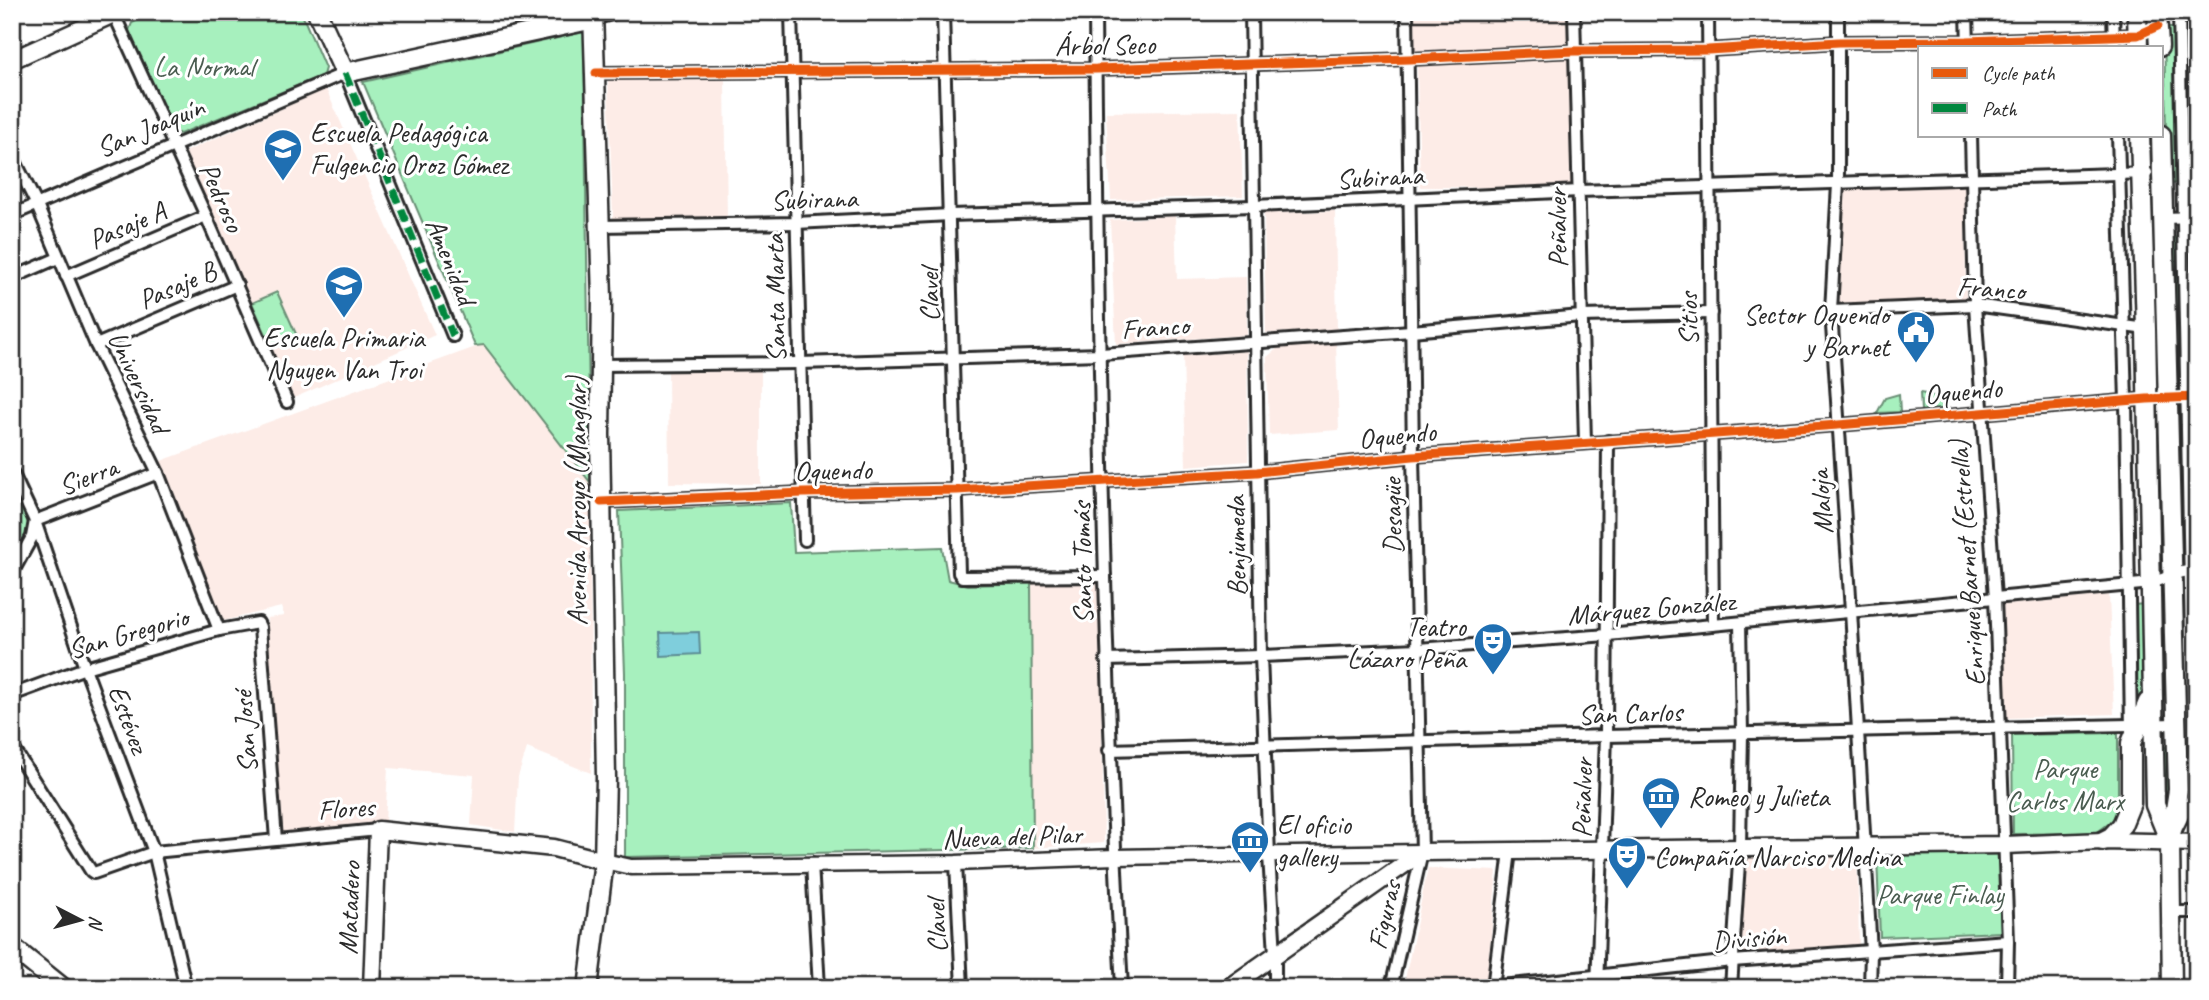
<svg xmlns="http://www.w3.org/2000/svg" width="2209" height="1000" viewBox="0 0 2209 1000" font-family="Caveat,sans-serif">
  <rect width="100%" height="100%" fill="#fff"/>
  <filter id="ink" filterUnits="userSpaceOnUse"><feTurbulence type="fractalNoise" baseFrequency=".0143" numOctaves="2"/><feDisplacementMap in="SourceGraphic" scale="14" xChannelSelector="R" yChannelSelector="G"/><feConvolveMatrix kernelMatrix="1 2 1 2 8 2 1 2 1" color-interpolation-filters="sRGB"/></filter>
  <g filter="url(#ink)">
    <g fill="#fdece7">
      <polygon points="1413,12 1567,12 1568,47 1413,54"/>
      <polygon points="1572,58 1575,188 1420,187 1417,66"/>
      <polygon points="608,80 725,80 727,220 613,219"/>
      <polygon points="326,89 435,335 294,398 185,152"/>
      <polygon points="1240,110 1243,196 1111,200 1106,112"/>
      <polygon points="1965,183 1966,301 1839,305 1844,190"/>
      <polygon points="1335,211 1337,332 1266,333 1264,213"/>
      <polygon points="1175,216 1177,279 1246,277 1247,335 1116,344 1110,220"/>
      <polygon points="1336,343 1339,430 1269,435 1267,357 1278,348"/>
      <polygon points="484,344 590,482 591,773 527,748 518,777 515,832 471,825 474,775 388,768 385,823 282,834 267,618 284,616 281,607 223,621 158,462"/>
      <polygon points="1247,351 1248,461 1186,466 1183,356"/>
      <polygon points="668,371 761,371 761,484 669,483"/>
      <polygon points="1099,579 1104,843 1033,848 1031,583"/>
      <polygon points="2109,595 2114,714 2007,718 2003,605"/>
      <polygon points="1744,853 1857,853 1859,946 1738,956"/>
      <polygon points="1428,868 1497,871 1486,988 1436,988 1404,984"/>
    </g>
    <g fill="#a7f0be" stroke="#698e74" stroke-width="2">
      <polygon points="155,12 301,12 325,68 323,75 180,134 175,132 128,33 132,23"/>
      <polygon points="2164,28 2174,28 2177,183 2167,185"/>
      <polygon points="584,32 590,482 484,345 475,346 363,82"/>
      <polygon points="2149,200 2156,201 2160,394 2153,394"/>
      <polygon points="2168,233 2178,239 2180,390 2170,390"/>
      <polygon points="277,292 297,336 272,348 252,303"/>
      <polygon points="1920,393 1931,395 1942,402 1943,409 1921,411"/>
      <polygon points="1899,394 1900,412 1877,413 1885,398"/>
      <polygon points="2153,403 2160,403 2164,573 2156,576"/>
      <polygon points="2172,429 2181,429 2183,535 2175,536"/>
      <polygon points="12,484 31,527 12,564 12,522 16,519 12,510"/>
      <polygon points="791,503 794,552 942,547 948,580 968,585 1031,583 1033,848 625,857 625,673 619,511"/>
      <polygon points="2185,594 2188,707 2179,708 2176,595"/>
      <polygon points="2144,604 2146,699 2137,699 2134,605"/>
      <polygon points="2118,733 2118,811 2111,822 2096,833 2013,834 2012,735"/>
      <polygon points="2167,747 2168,829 2161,811 2158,748"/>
      <polygon points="2000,851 2003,932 1880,937 1877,855"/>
    </g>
    <polygon fill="#7fcedc" stroke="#5d8d95" stroke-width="2" points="699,632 700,654 661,656 660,633"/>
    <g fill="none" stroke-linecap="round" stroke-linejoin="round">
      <g stroke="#2b2b2b" stroke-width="16">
        <g id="minor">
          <polyline points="113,12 206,216 287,402"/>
          <polyline points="791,12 805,540"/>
          <polyline points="943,12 959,573 962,577 1105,576"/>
          <path d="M1095,12C1098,338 1104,663 1122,988"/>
          <polyline points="1251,12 1261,656 1269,855 1275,954 1275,988"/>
          <polyline points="1574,12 1585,442"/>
          <polyline points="1708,12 1713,625"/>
          <polyline points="1838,12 1838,184 1831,311 1851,611 1871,952 1870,988"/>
          <polyline points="1967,12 1968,47"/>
          <polyline points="2113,12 2114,47"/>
          <polyline points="594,19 618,12"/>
          <polyline points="596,73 1096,69 1409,59 1575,51 1708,50 1839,42 1967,41 2138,35 2158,26"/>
          <polyline points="1971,135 1975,305 1995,598 2008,941 2007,988"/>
          <polyline points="2118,135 2126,401 2131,730"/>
          <polyline points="12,155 36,203 96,345 158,473 219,630"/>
          <polyline points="12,215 345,73 453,336"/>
          <polyline points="2164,218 2197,217"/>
          <polyline points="600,226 796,223 950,215 1254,206 1579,191 2147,173"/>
          <polyline points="66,276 206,216"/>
          <polyline points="12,278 58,258"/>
          <polyline points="1831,311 1975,305 2146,329"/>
          <polyline points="96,345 237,285"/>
          <polyline points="601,365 800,363 1101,354 1411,331 1581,316 1711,313"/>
          <polyline points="12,472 35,521 85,668 154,852 186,988"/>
          <polyline points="601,502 803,493 957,490 1257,472 1413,456 1838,425 2147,399 2197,397"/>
          <polyline points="12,573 32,537 35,521 158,473"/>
          <polyline points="1106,660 1261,656 1418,649 1608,635 2152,583 2178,573 2197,569"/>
          <polyline points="12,695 85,668 219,630 258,623 260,627 276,840"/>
          <polyline points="12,746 91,871 94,873 154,852 378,830"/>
          <polyline points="1109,750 1606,736 2176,724"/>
          <polyline points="2194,795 2197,834"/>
          <polyline points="2176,830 2194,794 2179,12"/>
          <polyline points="812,863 819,988"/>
          <polyline points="956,863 962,988"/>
          <polyline points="2172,912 2197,912"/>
          <polyline points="1493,987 1732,961 2008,941"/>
          <polyline points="1391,988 1422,852 1413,456 1407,12"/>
          <polyline points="1493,988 1510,851"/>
          <polyline points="1597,988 1606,736 1608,441"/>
          <polyline points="1731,988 1740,847 1742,733 1740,623"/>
        </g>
      </g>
      <g stroke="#2b2b2b" stroke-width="19">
        <polyline id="tertiary" points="604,861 631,867 956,863 1115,857 1422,852"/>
      </g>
      <g stroke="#2b2b2b" stroke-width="21">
        <g id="secondary">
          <polyline points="12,60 118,12"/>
          <polyline points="372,988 378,830 554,848 604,861"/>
          <polyline points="1228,988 1422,852 2005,845 2103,841 2197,843"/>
        </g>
      </g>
      <g stroke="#2b2b2b" stroke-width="23">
        <g id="primary">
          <polyline points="317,12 345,73 594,19"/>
          <polyline points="2137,12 2138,47"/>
          <polyline points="2157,12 2159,47"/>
          <polyline points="2140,135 2146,329 2155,805 2170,842"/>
          <polyline points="2161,135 2178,790 2170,842 2172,988"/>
          <polyline points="2103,841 2111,837 2122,825 2131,803 2131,743 2148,702"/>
          <polyline points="12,947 63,988"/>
          <polyline points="588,988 604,861 606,778 600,434 602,298 593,12"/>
        </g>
      </g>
      <use href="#minor" stroke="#fff" stroke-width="10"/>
      <use href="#tertiary" stroke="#fff" stroke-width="14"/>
      <use href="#secondary" stroke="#fff" stroke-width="16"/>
      <use href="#primary" stroke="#fff" stroke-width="18"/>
      <polyline stroke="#00873e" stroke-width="7" stroke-dasharray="14 7" stroke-linecap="butt" points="345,73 453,336"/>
      <g stroke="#fff" stroke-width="13">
        <g id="cycleway">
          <polyline points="596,73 1096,69 1409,59 1575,51 1708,50 1839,42 1967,41 2138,35 2158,26"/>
          <polyline points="601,502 803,493 957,490 1257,472 1413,456 1838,425 2147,399 2197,397"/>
        </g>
      </g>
      <use href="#cycleway" stroke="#e8590c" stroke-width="9"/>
    </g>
  </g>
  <defs>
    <g id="university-pin" transform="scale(2.0125)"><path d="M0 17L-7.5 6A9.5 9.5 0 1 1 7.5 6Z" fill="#1f6fb2" stroke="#fff"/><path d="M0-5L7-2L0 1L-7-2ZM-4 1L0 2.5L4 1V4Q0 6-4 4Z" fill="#fff"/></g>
    <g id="school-pin" transform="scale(2.0125)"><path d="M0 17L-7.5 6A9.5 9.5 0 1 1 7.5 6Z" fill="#1f6fb2" stroke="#fff"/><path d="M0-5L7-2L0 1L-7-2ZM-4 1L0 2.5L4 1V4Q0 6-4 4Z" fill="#fff"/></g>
    <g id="civic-pin" transform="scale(2.0125)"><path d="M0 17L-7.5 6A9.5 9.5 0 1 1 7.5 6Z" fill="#1f6fb2" stroke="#fff"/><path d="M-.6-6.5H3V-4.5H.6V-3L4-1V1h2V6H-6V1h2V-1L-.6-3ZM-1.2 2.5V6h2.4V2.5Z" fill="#fff"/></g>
    <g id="theatre-pin" transform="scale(2.0125)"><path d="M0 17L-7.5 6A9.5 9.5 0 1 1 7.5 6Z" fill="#1f6fb2" stroke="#fff"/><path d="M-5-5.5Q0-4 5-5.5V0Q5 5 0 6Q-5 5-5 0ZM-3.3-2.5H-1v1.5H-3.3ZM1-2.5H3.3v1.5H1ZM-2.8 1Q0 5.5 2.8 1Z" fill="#fff"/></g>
    <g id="museum-pin" transform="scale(2.0125)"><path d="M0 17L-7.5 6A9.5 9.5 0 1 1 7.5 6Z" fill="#1f6fb2" stroke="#fff"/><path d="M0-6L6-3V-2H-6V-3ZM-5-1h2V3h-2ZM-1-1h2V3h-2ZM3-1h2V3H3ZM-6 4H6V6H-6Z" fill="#fff"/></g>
  </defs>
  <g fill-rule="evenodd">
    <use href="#university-pin" x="283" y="148"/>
    <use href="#school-pin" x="344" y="285"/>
    <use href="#civic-pin" x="1916" y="330"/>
    <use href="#theatre-pin" x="1493" y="642"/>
    <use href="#museum-pin" x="1661" y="796"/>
    <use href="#museum-pin" x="1250" y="840"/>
    <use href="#theatre-pin" x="1627" y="856"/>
  </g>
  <g text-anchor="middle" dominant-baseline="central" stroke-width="6" stroke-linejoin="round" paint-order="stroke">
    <g font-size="28" fill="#2b2b2b" stroke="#fff">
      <text transform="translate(1105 45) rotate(-1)">Árbol Seco</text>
      <text transform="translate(150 127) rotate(-23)">San Joaquín</text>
      <text transform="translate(1380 177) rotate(-3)">Subirana</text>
      <text transform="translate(222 197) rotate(66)">Pedroso</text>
      <text transform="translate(814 199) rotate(-2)">Subirana</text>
      <text transform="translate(127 225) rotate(-23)">Pasaje A</text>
      <text transform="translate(1557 228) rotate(-91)">Peñalver</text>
      <text transform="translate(451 261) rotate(68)">Amenidad</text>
      <text transform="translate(177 285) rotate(-23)">Pasaje B</text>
      <text transform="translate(1991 288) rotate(4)">Franco</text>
      <text transform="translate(929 295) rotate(-91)">Clavel</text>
      <text transform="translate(775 298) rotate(-91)">Santa Marta</text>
      <text transform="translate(1688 319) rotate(-91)">Sitios</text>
      <text transform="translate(1155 327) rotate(-4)">Franco</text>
      <text transform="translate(139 382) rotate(65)">Universidad</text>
      <text transform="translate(1963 391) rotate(-5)">Oquendo</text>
      <text transform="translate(1397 435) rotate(-6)">Oquendo</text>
      <text transform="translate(833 470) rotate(-1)">Oquendo</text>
      <text transform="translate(88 476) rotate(-21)">Sierra</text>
      <text transform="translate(576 501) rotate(-90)">Avenida Arroyo (Manglar)</text>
      <text transform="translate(1821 502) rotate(-94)">Maloja</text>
      <text transform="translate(1392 516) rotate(-91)">Desagüe</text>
      <text transform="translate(1236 546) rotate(-91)">Benjumeda</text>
      <text transform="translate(1082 563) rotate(-91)">Santo Tomás</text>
      <text transform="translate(1967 563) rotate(-94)">Enrique Barnet (Estrella)</text>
      <text transform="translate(1651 608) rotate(-5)">Márquez González</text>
      <text transform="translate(128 633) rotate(-16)">San Gregorio</text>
      <text transform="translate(1630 713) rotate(-2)">San Carlos</text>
      <text transform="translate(129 719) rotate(70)">Estévez</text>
      <text transform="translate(245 732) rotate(-94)">San José</text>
      <text transform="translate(1582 798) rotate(-89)">Peñalver</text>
      <text transform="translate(346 808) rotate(-4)">Flores</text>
      <text transform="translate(1012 836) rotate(-2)">Nueva del Pilar</text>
      <text transform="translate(349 908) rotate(-88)">Matadero</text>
      <text transform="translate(1384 915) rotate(-77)">Figuras</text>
      <text transform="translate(936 926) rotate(-93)">Clavel</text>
      <text transform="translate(1749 938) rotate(-5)">División</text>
    </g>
    <g font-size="28" fill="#4a5c50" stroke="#fff">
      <text x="204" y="66">La Normal</text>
      <text x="2065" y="768">Parque<tspan x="2065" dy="32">Carlos Marx</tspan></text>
      <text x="1940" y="894">Parque Finlay</text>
    </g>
    <g font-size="28" fill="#2b2b2b" stroke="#fff" text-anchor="start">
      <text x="310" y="132">Escuela Pedagógica<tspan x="310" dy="32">Fulgencio Oroz Gómez</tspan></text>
      <text x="1889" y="314" text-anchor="end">Sector Oquendo<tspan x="1889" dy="32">y Barnet</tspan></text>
      <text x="344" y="337" text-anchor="middle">Escuela Primaria<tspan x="344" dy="32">Nguyen Van Troi</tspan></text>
      <text x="1466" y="626" text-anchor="end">Teatro<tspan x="1466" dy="32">Lázaro Peña</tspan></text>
      <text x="1688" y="796">Romeo y Julieta</text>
      <text x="1277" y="824">El oficio<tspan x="1277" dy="32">gallery</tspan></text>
      <text x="1654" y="856">Compañía Narciso Medina</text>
    </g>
  </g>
  <rect width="2209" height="1000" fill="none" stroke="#fff" stroke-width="42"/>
  <rect x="21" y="21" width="2167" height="958" fill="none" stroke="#2b2b2b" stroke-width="2.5" filter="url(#ink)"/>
  <rect x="1918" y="46" width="245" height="91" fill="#ffffff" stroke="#aaaaaa" stroke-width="2"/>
  <rect x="1932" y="68" width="35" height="10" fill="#e8590c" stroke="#aaaaaa" stroke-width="2"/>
  <text x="1982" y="80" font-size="21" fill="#2b2b2b">Cycle path</text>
  <rect x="1932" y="103" width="35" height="10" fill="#00873e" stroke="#aaaaaa" stroke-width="2"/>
  <text x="1982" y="116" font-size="21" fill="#2b2b2b">Path</text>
  <g transform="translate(80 920) rotate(96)" stroke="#ffffff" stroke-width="5" paint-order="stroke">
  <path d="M0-5L12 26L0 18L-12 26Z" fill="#2b2b2b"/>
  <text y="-10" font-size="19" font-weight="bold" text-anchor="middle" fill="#2b2b2b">N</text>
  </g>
</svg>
